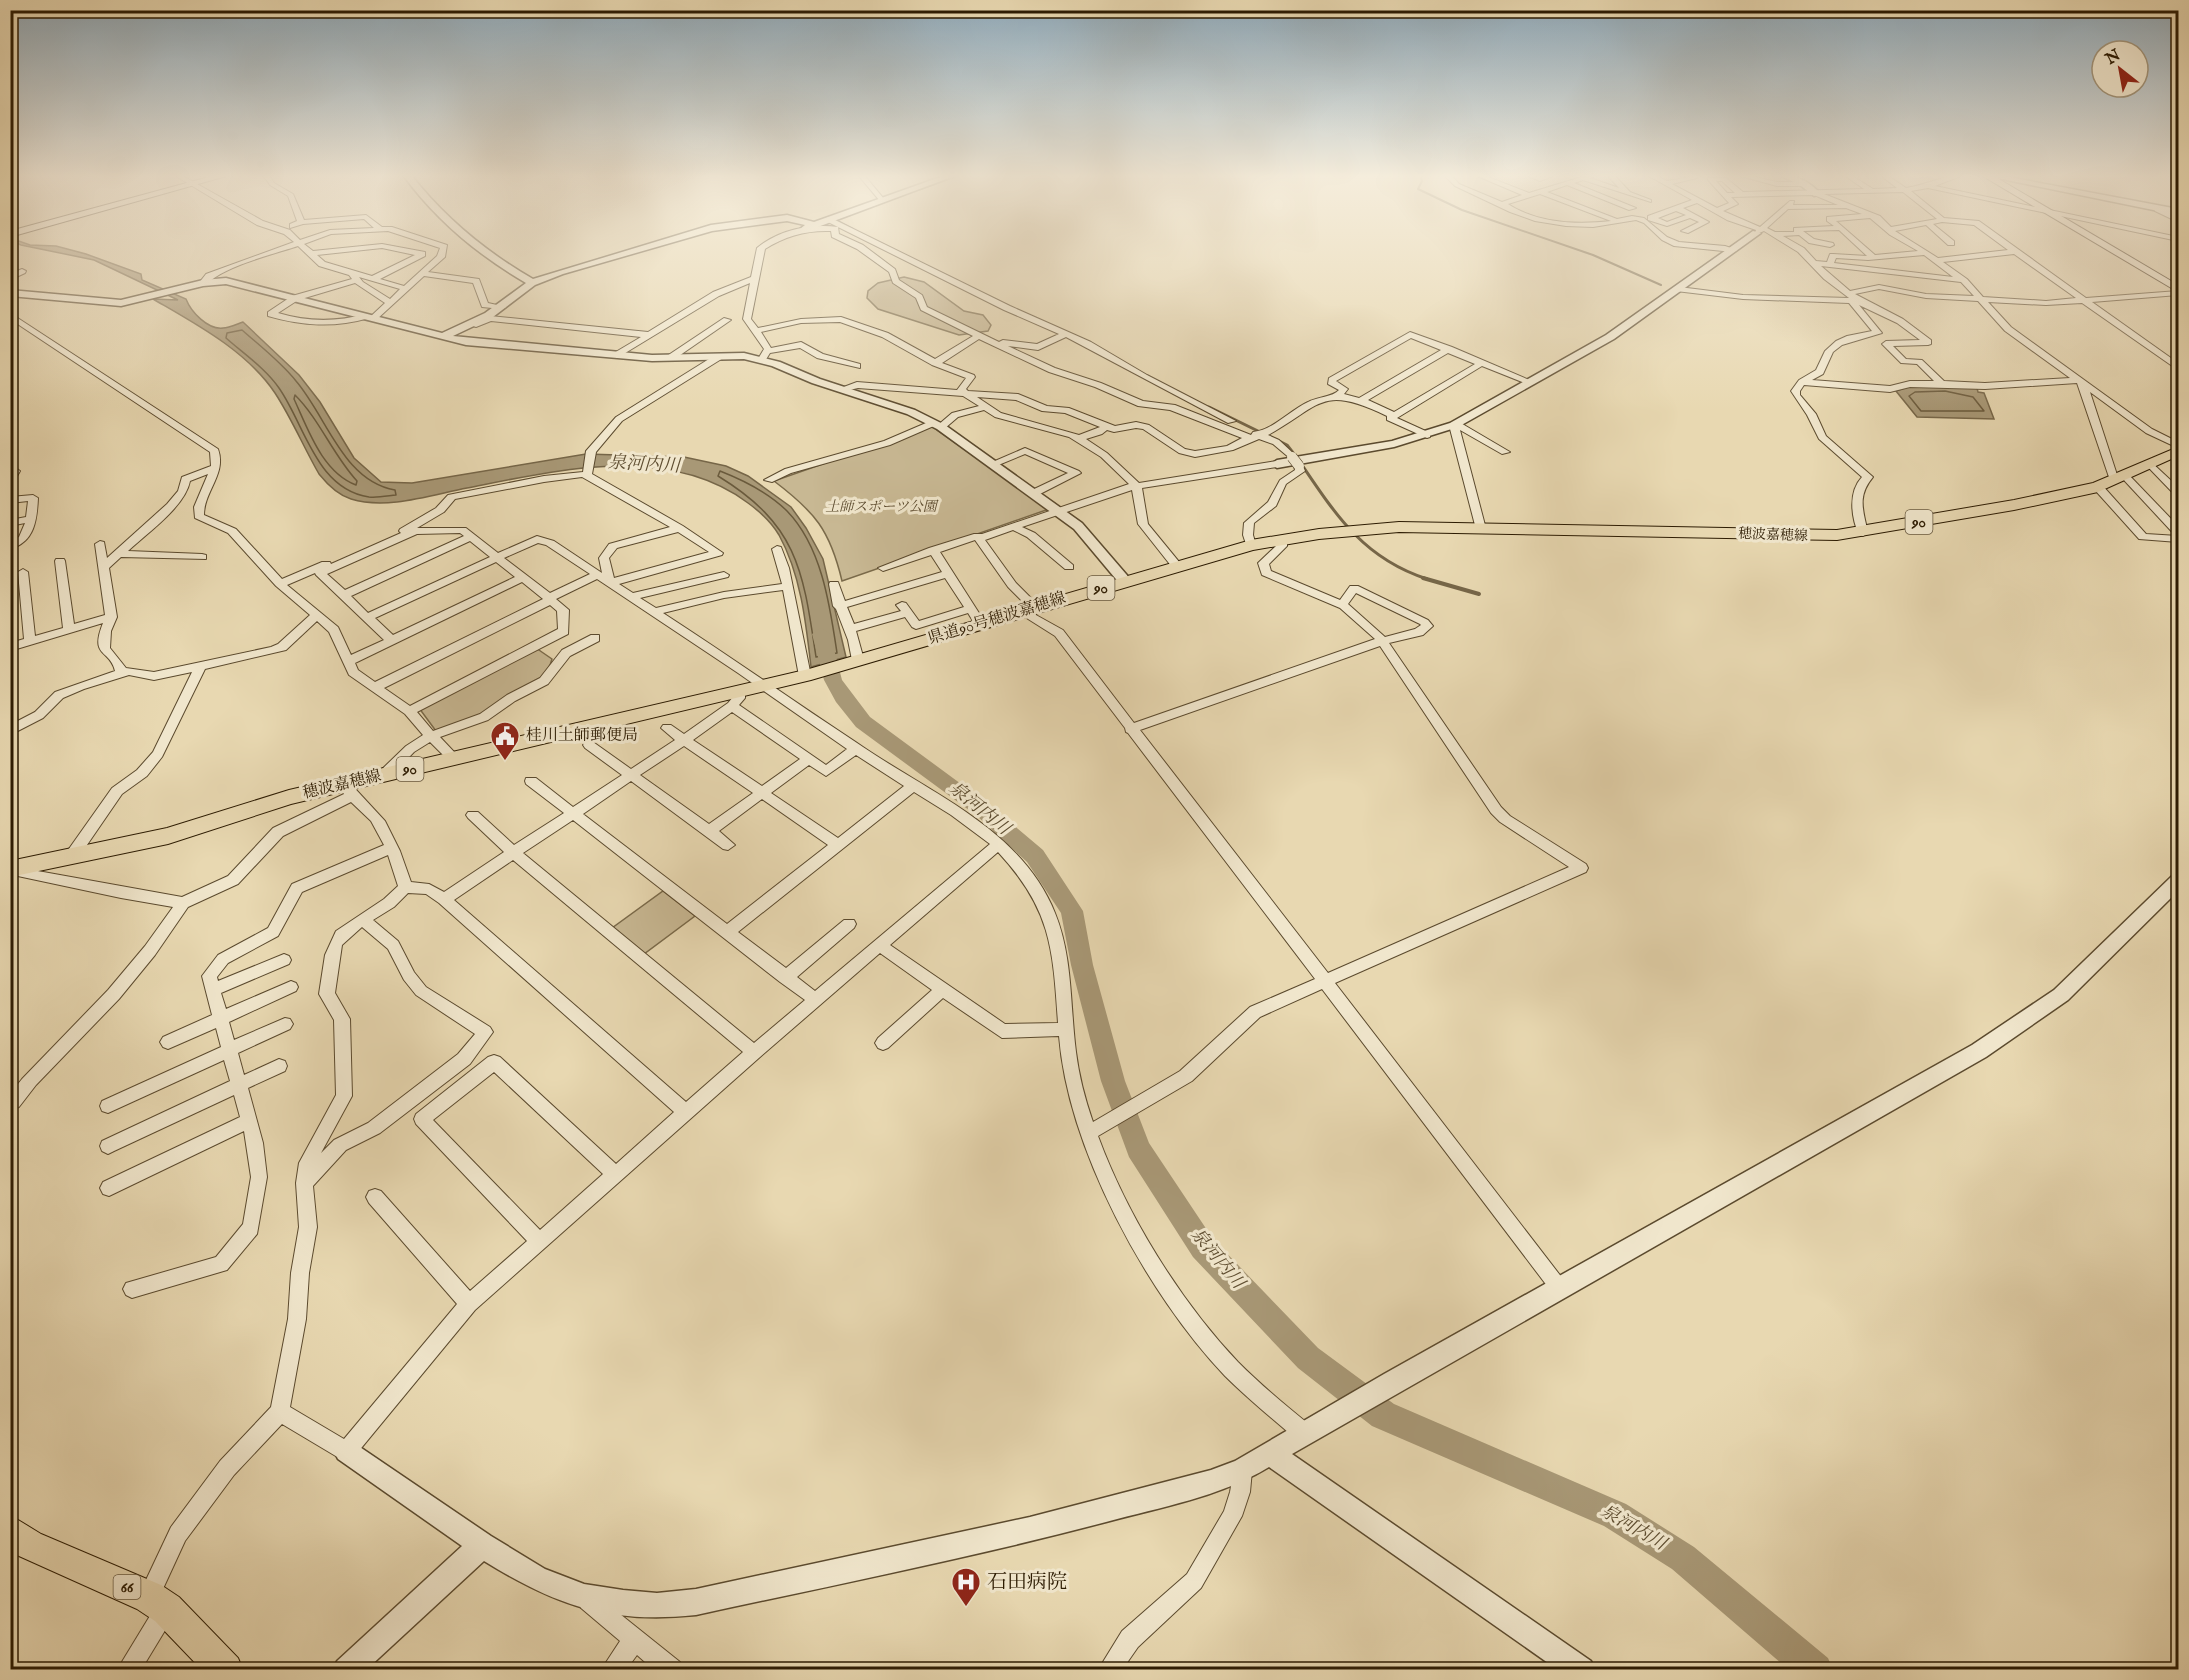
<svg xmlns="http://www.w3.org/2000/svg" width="2189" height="1680" viewBox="0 0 2189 1680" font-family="'IM FELL English','Noto Serif JP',serif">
  <rect width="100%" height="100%" fill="#e8d8b1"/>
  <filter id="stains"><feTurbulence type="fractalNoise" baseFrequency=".00333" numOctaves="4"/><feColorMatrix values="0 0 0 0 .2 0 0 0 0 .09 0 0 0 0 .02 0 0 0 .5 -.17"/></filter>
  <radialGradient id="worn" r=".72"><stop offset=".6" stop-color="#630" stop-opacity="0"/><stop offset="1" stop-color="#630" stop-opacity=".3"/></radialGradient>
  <g fill="#c8b893" stroke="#7a6a4a" stroke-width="1.5">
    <polygon points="904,277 924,282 964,311 983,315 991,325 988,331 959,335 878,309 867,298 868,291 878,283"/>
    <path d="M931,426L1049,509L842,581C830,530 815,512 774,481Z"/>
    <path d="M536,648L552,659C544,695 468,720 436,731L419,708Z"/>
    <polygon points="663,891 695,916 644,954 612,928"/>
  </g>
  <g fill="#a89876" stroke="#766648" stroke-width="1.5">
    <path d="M10,238L30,245L56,246L86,254L141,274L142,280L186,299C191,312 208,330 223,328C229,328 237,324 243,322L299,375L320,402L354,458L381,482L412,483L586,454L684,457L726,466L748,476L791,507L806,528L823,559L846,657L811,667C806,623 801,575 779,535C772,523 759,511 748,503C668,443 558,470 467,488C431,495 387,510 351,499C338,495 327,484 319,474C304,448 292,419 275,393C247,351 196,324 153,299L178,300L94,260L21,245L11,241Z"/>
    <polygon points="1913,385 1977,388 1978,392 1984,393 1994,419 1917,417 1896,391"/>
  </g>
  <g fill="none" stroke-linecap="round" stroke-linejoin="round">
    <g stroke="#6a5a3c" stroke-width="1.5">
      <path d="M242,330C260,346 281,362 296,381C327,417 343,481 395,490L396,495C387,496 377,498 369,497C316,489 305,425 279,388C265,368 244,354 226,338L227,333Z"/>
      <polygon points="1945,391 1973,397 1984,411 1921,411 1909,396 1915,392"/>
      <path d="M295,395C320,420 333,455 357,481L356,485C322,472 308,429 294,399Z"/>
      <path d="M720,471C743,480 769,493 787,511C822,547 830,606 837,653L816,657C803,570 798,525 718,476Z"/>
    </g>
    <g stroke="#766648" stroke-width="2">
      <polyline points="1420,175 1422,181 1418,189 1462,210 1593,255 1661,285"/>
      <polyline points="918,190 960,175"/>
      <polyline points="834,219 853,229"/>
    </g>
    <g stroke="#766648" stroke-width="3">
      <polyline points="1209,407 1262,433"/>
      <polyline points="1277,440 1287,445 1294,454"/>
      <path d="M1302,465C1337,517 1365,559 1427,579"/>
    </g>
    <polyline stroke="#766648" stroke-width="4" points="1423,578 1479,594"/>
    <polygon fill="#a89876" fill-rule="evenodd" points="821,628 830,634 842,680 870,717 991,806 1043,850 1083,911 1093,965 1125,1081 1149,1143 1213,1239 1318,1348 1394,1404 1626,1504 1694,1547 1828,1658 1833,1670 1789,1670 1672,1569 1604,1526 1372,1426 1298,1368 1193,1257 1129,1157 1101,1081 1071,965 1061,913 1027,862 977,816 856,727 836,702 824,680 812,634"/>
    <g stroke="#5b4a2e" stroke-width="2">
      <g id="minor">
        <path d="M174,175H181L263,221L290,230L300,240L330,230L374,228L364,219L303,224L290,228V224L297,221L288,196L270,185L263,175H269L274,183L293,194L304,220L366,215L382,227H392L447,245L445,257L428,272L479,279L488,303L506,307L502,309L482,307L473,283L424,276L376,320L369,318L385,303L355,283L298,300L278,313C308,322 336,322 366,314L370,316L369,318C334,328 303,326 268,316V312L292,296L352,279L349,275L319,266L298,246C274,254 221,267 206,285H200L199,283L206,274L294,242L284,234L257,225ZM388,231L440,248L437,256L404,286L380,279L425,256V252L382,244L313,251L304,244L331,234ZM382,248L415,255L372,276L325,262L317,255ZM359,277L400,289L390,299L363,282Z"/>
        <polygon points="858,175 864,175 884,199 884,201 880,201"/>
        <path d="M1444,175H1451L1459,184L1502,202L1522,195L1475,175H1483L1529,193L1588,175H1597L1590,178L1619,188L1607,175H1614L1630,192L1651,200V202L1583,180L1574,183L1636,208L1629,210L1567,185L1547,192L1617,219L1632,216L1644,218L1667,237L1679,242L1725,246L1737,250L1733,252L1674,246L1662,240L1644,223L1636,220L1593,227L1566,226L1535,221L1510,212L1455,186ZM1540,194L1611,221C1577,225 1537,223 1508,204Z"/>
        <polygon points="1526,175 1540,177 1555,175 1540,181"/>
        <path d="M1647,175H1655L1667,181L1697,176V178L1672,184L1717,208L1729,203L1708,180V178H1726L1743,192L1864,189L1844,175H1851L1873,189L1897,188L1880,175H1887L1906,188C1926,185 1944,175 1963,175L1935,186L2178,237V241L1928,188L1911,191L1944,218L1979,221L2086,298L2178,291V295L2092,302L2178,363V370L2082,303L2046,305L1988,302L2011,327L2152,429L2178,442V448L2146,433L2090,392L2119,481L2111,483L2077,383L1985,389L1910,387L1890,392L1804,385L1800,391V395L1816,414L1826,436L1873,477C1857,496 1863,510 1868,533L1863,536L1859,535C1851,517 1848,492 1862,477L1819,439L1807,415L1791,391L1799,380L1816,370L1825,351L1836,341L1847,336L1872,331L1849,303L1743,299L1676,291V287H1679L1743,295L1849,298L1824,279L1798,252L1764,231L1754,235L1756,230L1727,220L1697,203L1683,208L1709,222L1688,233L1681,231L1699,222L1690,218L1667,226L1648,220V216L1692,200ZM1716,181H1722L1735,193H1727ZM1903,192L1937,219L1891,227L1880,216L1824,194ZM1814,195L1838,205H1793L1794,201H1790L1760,227L1723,211L1738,204L1731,197ZM1846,208L1862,214L1827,217V221L1834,226L1794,228V232H1775L1767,228L1788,209ZM1676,211L1686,215L1667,222L1658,218ZM1870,218L1890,235L1918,251L1875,255L1836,221ZM1942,222L1974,225L2008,250L1938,258L1895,231L1926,225L1948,245H1954V241L1933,224ZM1839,230L1867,256L1833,254H1830L1827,262L1816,261L1804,248L1783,236L1799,235L1809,243L1830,247L1834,245L1833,243L1814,239L1803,231ZM2014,254L2076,298L2046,301L1983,297L1967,279L1943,262ZM1924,255L1953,277L1834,263L1836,258L1868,260ZM1821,266L1961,282L1974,296L1926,294L1879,285L1850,291ZM1879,289L1926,298L1978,301L2005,331L2070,378L1985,383L1944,381L1922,360L1906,359L1893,346L1928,345L1931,344V340L1903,319L1855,294ZM1859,305L1897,323L1920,340L1886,341L1882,344L1901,363L1917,364L1934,381H1910L1890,386L1812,380L1823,374L1833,352L1842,345L1882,333Z"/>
        <polygon points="1737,175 1747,175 1777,182 1804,182 1807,184 1804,186 1777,186"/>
        <polygon points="2158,207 2178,217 2178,222 2155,211 2154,209"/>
        <path d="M829,217L1010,306L1091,342L1147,375L1236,421L1228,423L1066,337L1038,350L1008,346L1055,368L1101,383L1143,401L1175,405L1251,435L1253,432C1273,430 1289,411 1308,402C1317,397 1333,397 1339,390L1328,384L1329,378L1410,332L1452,347L1534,382L1527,384L1482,366L1397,418L1430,433V437L1427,438L1387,420V416C1321,384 1322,405 1268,435L1279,440L1295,455L1297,457L1292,460L1273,444L1259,439L1233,450L1195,457L1179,453L1143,429L1136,428L1114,432L1107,430L1102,434L1086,439L1107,453L1139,483L1277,461L1282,464L1277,467L1142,488L1148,524L1180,563V567H1172L1138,524L1132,490L1022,527L1035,533L1073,565V569H1065L1027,537L1013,530L985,540L1016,583L1039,606V610H1031L1008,587L975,540L940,552L986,624L984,626H976L968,613L916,629L912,627L905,617L856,631L864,660L858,664L852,660L848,640L836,609L833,606L829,584L830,582H838L845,601L942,572L931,555L883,571L878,568L929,548L974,534H982L1129,484L1101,457L1069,437L995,417L984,410L958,417L944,429H938V425L952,413L979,406L963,396L858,388L841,392V388L857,382L957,390L966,378L932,365L882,337L840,322L801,323L761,332L771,348L801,342L823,354L860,364V368L817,358L800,348L770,353L765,361H759L758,359L764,349L743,319L750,283L719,296L617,358L613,355L614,353L641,337L491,321L476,327L468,324L490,316L648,332L713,292L751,277L757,248C778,230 811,223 838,227L839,234L863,245L895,269L899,280L922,295L927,307L999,342L1003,340L1037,344L1059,334L1004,310L826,221L825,219ZM831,231L832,237L857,249L889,272L893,283L916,298L921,310L973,336L935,359L888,333L841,317L801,319L758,328L751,319L765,249C785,236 807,230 831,231ZM1411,338L1441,350L1359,398L1344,394L1348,389L1336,381ZM979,339L1049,372L1095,387L1138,406L1170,410L1242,438L1227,446L1195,451L1185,449L1149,425L1136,422L1115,426L1069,408L1047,406L1018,394L968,391L966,389L975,377L974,375L942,363ZM1448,353L1475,364L1394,412L1368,400ZM977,397L1016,400L1042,411L1065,413L1100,427L1079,435L1001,413ZM945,578L964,607L919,621L906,603L902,602L896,605L901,611L854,624L847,607Z"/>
        <polygon points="22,269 26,271 25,273 10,280 10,274"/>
        <path d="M10,313L218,449C227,474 204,491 204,515L236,529L282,579L322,562H330L331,564L401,533L399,531L400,529L436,508L448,495L544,476L583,472L586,451L616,417L717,354H723V358L622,421L596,452L592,474L683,526L723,553L722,555L619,584L633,593L724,572L729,575L728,577L640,598L656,608L724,592L782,584L772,549L777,546L781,547L789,568L811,676L809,679H801L799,676L783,590L724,598L663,613C731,657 796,703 863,747C932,794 1022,830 1055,913C1073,957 1070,1006 1076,1052C1079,1076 1085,1099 1093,1122L1180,1071L1250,1007L1315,979L1128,733L1126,732L1125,728L1055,636L1017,612L1019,610H1027L1063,630L1134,723L1375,639L1340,608L1262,575L1258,563L1277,545L1279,538H1287V546L1269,564L1271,571L1340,600L1350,586H1358L1428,620L1433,626L1423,635L1389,643L1501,807L1510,816L1586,864L1588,868L1586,872L1335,983L1566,1283L1569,1289L1566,1295L1560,1298L1554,1295L1322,989L1260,1017L1192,1081L1098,1136C1127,1215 1180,1301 1238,1362C1261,1385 1286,1406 1311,1426L1314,1433L1311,1440L1304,1443L1297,1440C1273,1419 1248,1399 1225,1376C1147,1294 1068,1149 1059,1036L1002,1038L943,998L888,1048L883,1050L878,1048L875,1043L878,1038L932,990L880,953L760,1057L475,1310L353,1458L346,1461L339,1458L282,1424L234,1475L185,1541L156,1604L149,1608L142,1604L138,1597L171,1527L220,1461L271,1407L288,1319L291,1273L299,1227L296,1183L299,1163L336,1095L334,1020L319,994L325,955L336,931L384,899L398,886L388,855L302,892L278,936L228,963L217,977L218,981L284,954L289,956L291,960L289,964L221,993L226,1009L291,981L296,983L298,987L296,991L229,1022L234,1040L285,1018L290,1019L293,1024L290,1029L238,1053L244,1075L279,1059L285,1061L287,1066L285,1071L248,1088L263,1143L267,1177L257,1234L227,1270L132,1298L126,1295L123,1289L126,1283L216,1257L243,1224L251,1177L244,1131L109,1196L103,1194L100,1188L103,1182L240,1117L234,1095L114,1151L108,1154L102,1151L100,1146L102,1141L230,1081L224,1060L108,1113L102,1111L100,1106L102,1101L221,1047L216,1028L168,1049L163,1047L160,1042L163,1037L212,1015L202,976L218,955L268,928L292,884L384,845L371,821L351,802L283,836L238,884L188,907L155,955L119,999L36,1085L19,1107L10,1112V1094L22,1079L108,990L145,946L173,907L121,898L13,875L10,874V866L182,897L228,876L273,828L344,794L337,784L343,779L348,781L385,821L400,851L411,882L429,884L444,892L504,852L468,818L466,815L468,812H478L514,845L564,813L526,784L525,781L526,778H536L573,807L622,775L585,748L583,745L585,742H593L631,769L675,740L661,728L663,725H671L684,734L728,703L733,697L735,690L739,689L745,693V698L739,705L826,765L847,749L738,673L597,579L556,599L569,610L568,634L417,712L433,731L480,714L507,695L540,678L562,650L591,635H599V641L570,656L548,684L515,701L488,720L440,737L457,755L459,758L457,761H449L430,742L414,752L389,778H379L378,775L379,772L406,746L423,735L405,714L349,675L329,632L317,621L286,650L205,669L162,757L147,776L122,794L76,861H66L64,857L66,853L112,788L137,770L153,752L192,672L154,680L129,675L84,689L63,698L43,718L10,735V725L35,712L55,692L115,671C110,649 89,658 103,623L10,651V643L24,639L18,572L23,569L28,572L35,636L63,628L55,561L56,559H64L65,561L74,624L105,615L95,544L100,541L104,542L107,558L167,504L178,491L182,477L211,466L210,452L10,319ZM208,474L194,507L195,518L228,533L276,586L310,615L278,644L271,647L154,672L126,668L110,648L111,631L117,617L109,568L121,557L206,559V555L202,554L128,551C147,533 185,507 190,481ZM582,477L670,527L609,544L599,558L602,573L554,541L537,536L498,553L466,528H417L444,512L455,499L544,482ZM678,532L709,552L614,578L609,558L617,548ZM460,533L464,536L345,590L327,574L417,534ZM470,541L490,557L368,613L351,596ZM538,543L546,545L590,574L550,593L504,558ZM496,562L515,577L393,635L375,618ZM315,573L316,575L384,640L351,655L338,627L287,585ZM522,582L543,599L375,682L358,670L355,663ZM1356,593L1420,624L1421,625L1415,629L1385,637L1348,604ZM550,605L557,611L558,629L410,706L384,688ZM1380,646L1491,813L1500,822L1569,867L1328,973L1140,730ZM732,712L800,759L762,786L693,740ZM684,746L753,793L709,824L640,775ZM856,755L904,786L838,838L771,793L809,765L826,776ZM631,781L723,849L728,850L735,845L719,831L762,799L828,845L727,924L583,814ZM914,792L951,815L990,844L815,991L797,977L854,928L856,924L854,920H844L786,968L738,932ZM573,820L780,982L805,1000L754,1043L523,853ZM998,852C1051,909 1053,948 1058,1023L1005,1024L890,945ZM513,860L743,1052L686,1102L454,900ZM408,893L426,894L439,903L674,1112L616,1164L500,1057L494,1055L488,1057L416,1114L414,1119L416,1124L527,1241L470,1291L381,1191L375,1189L369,1191L366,1197L369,1203L457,1304L344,1439L290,1407L306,1319L309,1273L317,1227L313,1186L346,1150L380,1133L470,1064L493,1032L490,1027L426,987L414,972L398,941L373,920L394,907ZM362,927L388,949L404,980L416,995L475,1034L458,1054L368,1123L334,1140L321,1153L352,1096L350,1019L335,993L342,945ZM494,1072L603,1174L540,1230L433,1120Z"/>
        <polygon points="724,318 731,320 673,360 667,360 667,356"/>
        <polygon points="933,420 938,423 936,425 890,445 791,473 772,482 764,480 785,469 884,441"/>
        <polygon points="1453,422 1459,422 1510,452 1502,454 1460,430 1486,529 1485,531 1481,532 1476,529 1449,425"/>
        <polygon points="1025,448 1079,471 1081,473 1038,495 1030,495 1030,491 1068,473 1025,454 996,466 988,464"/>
        <polygon points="2150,461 2178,487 2178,495 2174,494 2147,466 2145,464"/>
        <polygon points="1299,463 1302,464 1305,471 1286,484 1276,506 1254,523 1253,535 1256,545 1251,548 1247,547 1243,535 1244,523 1268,502 1280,480 1295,470 1294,466"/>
        <polygon points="10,464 20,471 13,483 10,484"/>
        <polygon points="2125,473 2128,474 2178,526 2178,535 2174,534 2122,478 2122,474"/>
        <polygon points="2098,484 2102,485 2146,534 2178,536 2178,542 2139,539 2094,489 2093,487"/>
        <path d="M33,495L38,498C37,519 35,542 10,549V542L19,537L25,523L10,526V520L26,517L28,501L10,503V497Z"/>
        <polygon points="1242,1460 1249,1463 1252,1470 1250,1492 1242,1516 1201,1588 1138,1647 1122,1670 1098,1670 1122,1631 1187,1574 1224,1511 1230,1492 1235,1463"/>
        <polygon points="588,1590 595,1594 680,1662 683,1670 654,1670 637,1655 626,1670 601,1670 620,1641 581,1608 577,1601 581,1594"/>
        <polygon points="167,1598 175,1601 178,1609 141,1670 117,1670 159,1601"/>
      </g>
    </g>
    <g stroke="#5b4a2e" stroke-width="3">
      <g id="tertiary">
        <path d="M403,175H411C445,218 486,252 533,279L711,225L787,215L814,222L946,175H957L807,231L800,229L805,225L787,221L712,231L563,274L535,285L493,317L453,336L652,355L744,353L780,362L820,379L915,410L945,425L1082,523L1132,581L1130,584H1120L1074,529L937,429L907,414L812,383L772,366L744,359L652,361L466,345L226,284L203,286L121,306L10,296V290L121,300L203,280L226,278L442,333L485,313L526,283C478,255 436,220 403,175Z"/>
        <path d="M1779,175C1796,174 1810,182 1821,194L1814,196L1800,185Z"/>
        <polygon points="1982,175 1998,175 2178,209 2178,215"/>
        <polygon points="1753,231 1761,233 1614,339 1458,427 1394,447 1277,468 1271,464 1277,460 1392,441 1450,423 1606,335"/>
        <path d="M2178,874V891L2068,1000L1986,1057L1292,1454L1591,1661L1595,1670H1558L1269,1467C1220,1497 1161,1507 1106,1522C970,1558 833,1585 696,1615C609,1624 557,1606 484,1561L366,1670H333L337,1661L462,1546L338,1459L334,1451L338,1443L346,1439L354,1443L491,1536L545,1569L584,1584L623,1590L657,1593L696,1589L1030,1517L1211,1470L1235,1461L1384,1374L1972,1045L2054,990L2172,876Z"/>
      </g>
    </g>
    <g stroke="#2c1b02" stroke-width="2">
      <g id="secondary">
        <polygon points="216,175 230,175 10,237 10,231"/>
        <polygon points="1981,175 1992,175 2178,285 2178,292"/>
      </g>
    </g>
    <g stroke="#2c1b02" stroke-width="2">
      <g id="primary">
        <polygon points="2178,447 2178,456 2098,492 2014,510 1837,540 1399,532 1319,539 1253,550 811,680 291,804 168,844 10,877 10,861 167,828 289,790 809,669 1251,540 1319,529 1399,522 1837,530 2014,500 2093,483"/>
        <polygon points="10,1515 41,1534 161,1585 179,1597 238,1658 243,1670 202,1670 155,1621 137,1609 19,1556 10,1551"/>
      </g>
    </g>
    <use href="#minor" fill="#f0e6cc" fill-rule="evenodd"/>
    <use href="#tertiary" fill="#f0e6cc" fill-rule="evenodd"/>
    <use href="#secondary" fill="#f0e6cc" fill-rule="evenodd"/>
    <use href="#primary" fill="#e8d8b1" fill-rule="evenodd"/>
    <g stroke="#5b4a2e" stroke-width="11" stroke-linecap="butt">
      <polyline id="minor-bridge" points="1292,457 1299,466"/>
    </g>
    <use href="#minor-bridge" stroke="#f0e6cc" stroke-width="10"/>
  </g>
  <linearGradient id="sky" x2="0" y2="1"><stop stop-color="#8ea9ba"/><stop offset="0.43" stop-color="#f5eddc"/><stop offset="1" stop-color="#f5eddc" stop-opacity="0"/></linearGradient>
  <rect width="2189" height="410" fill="url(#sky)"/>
  <defs>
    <g id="civic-pin" transform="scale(1.5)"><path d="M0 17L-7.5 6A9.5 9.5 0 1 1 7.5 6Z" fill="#8f2418" stroke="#f0e6cc"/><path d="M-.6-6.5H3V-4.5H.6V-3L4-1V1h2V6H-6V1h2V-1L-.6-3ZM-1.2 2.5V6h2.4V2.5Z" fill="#fff"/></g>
    <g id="hospital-pin" transform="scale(1.5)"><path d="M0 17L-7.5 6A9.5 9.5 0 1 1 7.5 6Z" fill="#8f2418" stroke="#f0e6cc"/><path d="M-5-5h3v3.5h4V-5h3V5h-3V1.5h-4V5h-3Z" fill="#fff"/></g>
  </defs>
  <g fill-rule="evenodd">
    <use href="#civic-pin" x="505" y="736"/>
    <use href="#hospital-pin" x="966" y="1582"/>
  </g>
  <g text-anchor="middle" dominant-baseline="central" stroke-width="6" stroke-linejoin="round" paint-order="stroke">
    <g font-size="14" font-style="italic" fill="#5b4a2e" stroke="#f0e6cc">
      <text x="881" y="507">土師スポーツ公園</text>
    </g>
    <g font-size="14" fill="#2c1b02" stroke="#f0e6cc">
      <text transform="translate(1773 535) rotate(2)">穂波嘉穂線</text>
    </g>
    <g fill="#f0e6cc" stroke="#67583f" stroke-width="1.5">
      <rect x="1905.5" y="510" width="27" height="24" rx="4.5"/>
      <rect x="1087.5" y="576" width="27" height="24" rx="4.5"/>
      <rect x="396.5" y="757" width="27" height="24" rx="4.5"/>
      <rect x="113.5" y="1575" width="27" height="24" rx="4.5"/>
    </g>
    <g font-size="15" font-weight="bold" fill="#2c1b02">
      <text x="1919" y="522">90</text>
      <text x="1101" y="588">90</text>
      <text x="410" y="769">90</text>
      <text x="127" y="1587">66</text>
    </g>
    <g font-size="16" fill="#2c1b02" stroke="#f0e6cc">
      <text transform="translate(997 619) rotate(-17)">県道90号穂波嘉穂線</text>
      <text transform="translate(342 785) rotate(-13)">穂波嘉穂線</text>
    </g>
    <g font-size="16" fill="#2c1b02" stroke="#f0e6cc" text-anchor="start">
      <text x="526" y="736">桂川土師郵便局</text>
    </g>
    <g font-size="18" font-style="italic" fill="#5e4d30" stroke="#f0e6cc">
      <text transform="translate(644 465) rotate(3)">泉河内川</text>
      <text transform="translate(979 809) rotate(39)">泉河内川</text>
      <text transform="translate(1217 1259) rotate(50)">泉河内川</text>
      <text transform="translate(1633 1528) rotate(30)">泉河内川</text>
    </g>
    <g font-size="20" fill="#2c1b02" stroke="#f0e6cc" text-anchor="start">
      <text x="987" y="1582">石田病院</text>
    </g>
  </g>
  <rect width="2189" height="1680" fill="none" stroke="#e8d8b1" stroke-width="36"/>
  <rect x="12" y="12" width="2165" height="1656" fill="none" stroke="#2c1b02" stroke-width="3"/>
  <rect x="18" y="18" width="2153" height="1644" fill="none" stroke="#2c1b02" stroke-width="1.5"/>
  <g transform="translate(2120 69) rotate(329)"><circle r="28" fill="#f0e6cc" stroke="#a2957b" stroke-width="1.5"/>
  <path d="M0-4.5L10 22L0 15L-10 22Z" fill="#8f2418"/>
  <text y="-9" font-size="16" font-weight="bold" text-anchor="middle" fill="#2c1b02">N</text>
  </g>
  <rect width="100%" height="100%" filter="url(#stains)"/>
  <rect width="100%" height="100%" fill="url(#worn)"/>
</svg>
